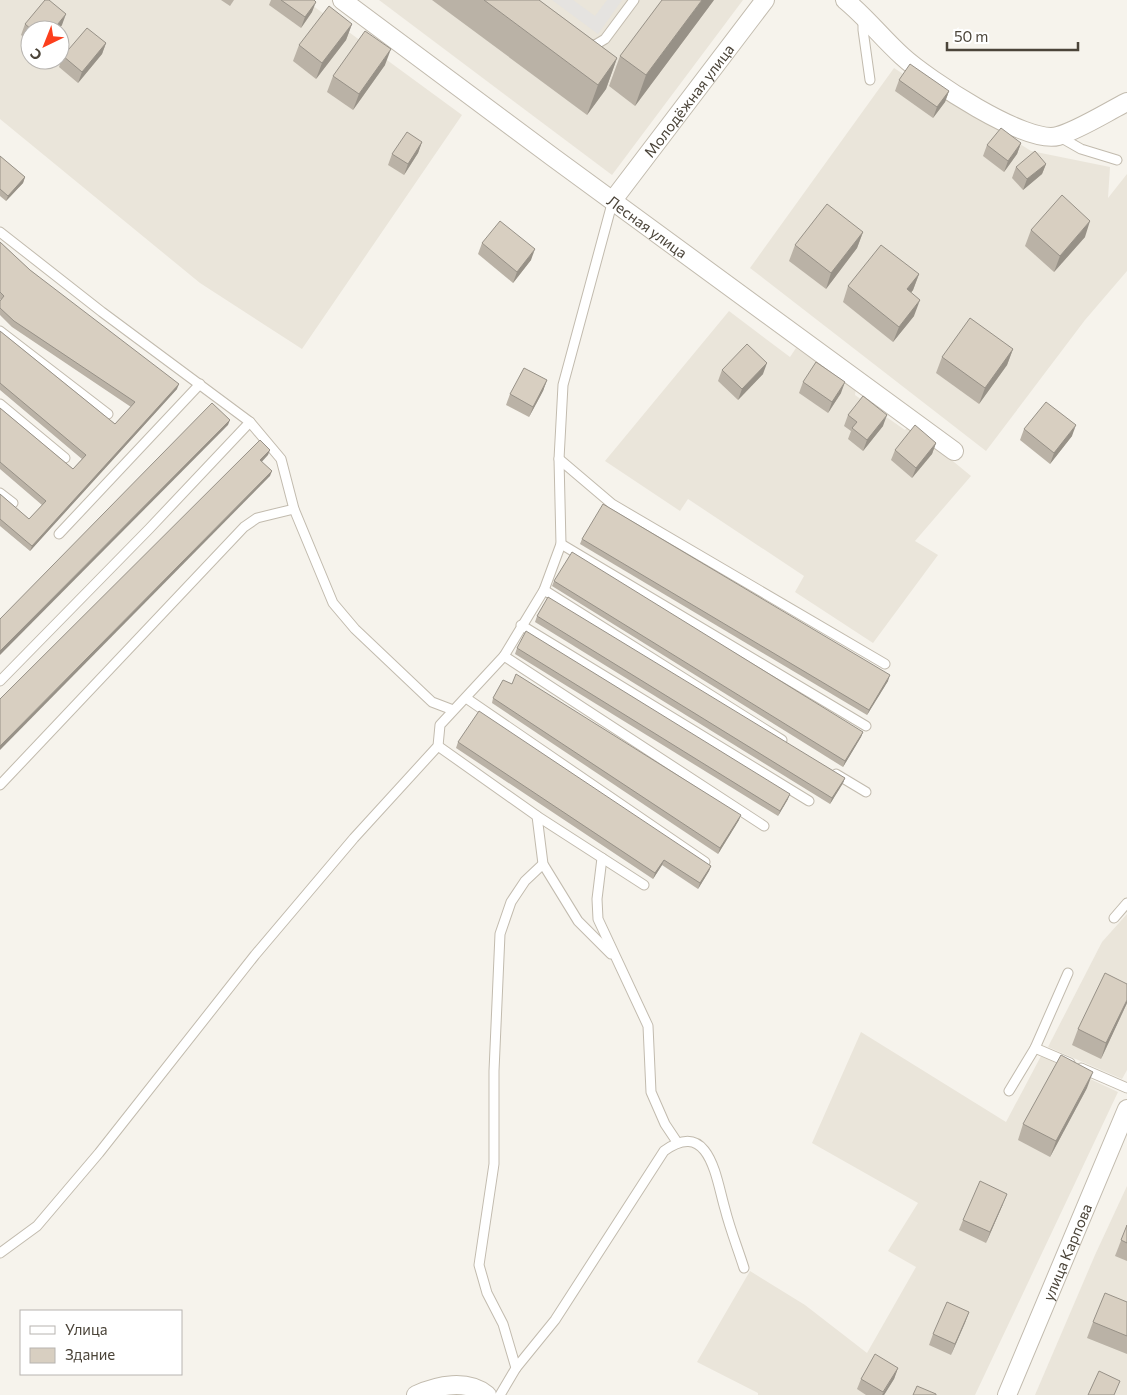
<svg xmlns="http://www.w3.org/2000/svg" width="1127" height="1395" viewBox="0 0 1127 1395" font-family="Commissioner,sans-serif">
  <rect width="100%" height="100%" fill="#f6f3ec"/>
  <g fill="#eae5da" fill-rule="evenodd">
    <path d="M0,0H305L462,115L302,349L200,283L0,119ZM30,30H60V60H30Z"/>
    <polygon points="379,0 743,0 612,175"/>
    <polygon points="894,68 945,101 946,97 1031,151 1110,167 1108,198 1127,174 1127,271 1085,320 986,451 750,268"/>
    <polygon points="729,311 790,357 796,348 856,388 855,395 905,430 909,425 971,476 915,541 938,555 873,643 795,592 804,576 688,499 680,511 605,461"/>
    <polygon points="1127,914 1127,1070 1122,1079 1048,1047 1102,942"/>
    <polygon points="861,1032 1006,1122 1041,1056 1118,1092 975,1395 758,1395 758,1393 697,1362 750,1271 805,1305 867,1353 916,1267 888,1251 918,1203 812,1143"/>
    <polygon points="1127,1186 1127,1395 1035,1395 1095,1255"/>
  </g>
  <polygon fill="#e5e3e0" points="552,0 573,0 595,16 607,0 622,0 598,34"/>
  <g fill="none" stroke-linecap="round" stroke-linejoin="round">
    <g stroke="#c2bbae" stroke-width="11">
      <g id="service">
        <polyline points="863,18 863,30 870,80"/>
        <polyline points="586,44 595,45 605,39 634,0"/>
        <polyline points="1060,137 1081,149 1117,160"/>
        <polyline points="0,232 102,312 250,422 281,459 294,509 333,603 355,629 432,702 453,710"/>
        <polyline points="0,331 108,414"/>
        <polyline points="0,404 65,458"/>
        <polyline points="559,459 612,504 885,664"/>
        <polyline points="0,493 13,503"/>
        <polyline points="59,534 200,384"/>
        <polyline points="561,544 866,726"/>
        <polyline points="544,590 782,740"/>
        <polyline points="521,625 809,801"/>
        <polyline points="504,656 764,826"/>
        <polyline points="0,681 149,529 250,422"/>
        <polyline points="466,698 705,862"/>
        <polyline points="438,746 537,816 644,885"/>
        <polyline points="836,774 866,792"/>
        <polyline points="0,785 244,527 257,518 294,509"/>
        <polyline points="537,816 543,864 578,921 611,954"/>
        <polyline points="602,858 597,899 598,919 648,1026 651,1092 665,1124 677,1142"/>
        <polyline points="1114,918 1127,903"/>
        <polyline points="1035,1048 1070,1063"/>
        <polyline points="1081,1068 1127,1088"/>
        <polyline points="1009,1091 1035,1048 1068,973"/>
        <polyline points="0,1253 37,1226 99,1153 255,955 354,838 438,746 440,725 504,656 544,590 561,544 559,459 563,385 613,200"/>
        <polyline points="516,1368 503,1324 487,1293 479,1265 494,1164 494,1071 500,934 511,902 525,881 543,864"/>
        <path d="M500,1395L516,1368L555,1320L664,1151C710,1118 716,1179 725,1209C730,1229 738,1249 744,1268"/>
      </g>
    </g>
    <g stroke="#c2bbae" stroke-width="20">
      <g id="minor">
        <path id="s1" d="M342,0L554,158L954,451"/>
        <path d="M845,0C866,17 882,38 902,56C927,79 1026,145 1058,136C1079,130 1107,112 1127,102"/>
        <path id="s2" d="M613,200L765,0"/>
        <path d="M416,1395C438,1385 467,1379 487,1395"/>
        <path id="s3" d="M1007,1395L1127,1109"/>
      </g>
    </g>
    <use href="#service" stroke="#fff" stroke-width="9"/>
    <use href="#minor" stroke="#fff" stroke-width="18"/>
  </g>
  <g fill="#bab2a6">
    <polygon points="221,0 234,0 230,6"/>
    <polygon points="271,0 314,0 312,12 301,28 269,5"/>
    <polygon points="432,0 539,0 617,58 606,89 587,115"/>
    <polygon points="714,0 635,106 609,86 620,56"/>
    <polygon points="25,24 62,25 58,30 30,30 30,42 21,35"/>
    <polygon points="352,24 346,40 316,79 293,61 299,45"/>
    <polygon points="106,43 102,54 78,83 59,67 63,56"/>
    <polygon points="385,65 353,110 327,92 333,76"/>
    <polygon points="899,80 949,91 945,102 933,118 895,91"/>
    <polygon points="422,142 418,153 404,175 388,165 392,154"/>
    <polygon points="1021,143 1017,154 1004,172 983,156 987,145"/>
    <polygon points="0,156 25,177 23,183 6,201 0,196"/>
    <polygon points="1046,164 1042,174 1023,190 1012,178 1016,167"/>
    <polygon points="1031,230 1085,237 1054,272 1025,246"/>
    <polygon points="863,232 857,248 826,289 789,261 795,245"/>
    <polygon points="0,242 30,270 177,389 30,551 0,526 0,494 29,519 42,505 0,469 0,408 73,469 82,459 0,390 0,331 115,424 131,407 12,327 0,315 0,301 1,300 0,299"/>
    <polygon points="482,243 531,260 513,283 478,254"/>
    <polygon points="919,274 913,290 911,293 914,316 893,342 843,302 848,286"/>
    <polygon points="1013,349 1007,365 979,404 936,373 942,357"/>
    <polygon points="722,370 763,374 738,400 718,381"/>
    <polygon points="547,380 543,391 529,417 506,405 510,394"/>
    <polygon points="803,382 841,393 828,413 799,393"/>
    <polygon points="848,415 883,426 863,451 848,439 851,431 844,426"/>
    <polygon points="1024,429 1072,436 1050,464 1020,440"/>
    <polygon points="936,443 932,454 912,478 891,460 895,450"/>
    <polygon points="582,539 888,681 867,715 580,544"/>
    <polygon points="554,581 863,732 861,737 843,767 552,586"/>
    <polygon points="537,616 845,778 843,783 830,804 535,622"/>
    <polygon points="517,648 788,799 778,816 515,654"/>
    <polygon points="493,698 739,820 718,854 492,703"/>
    <polygon points="458,742 711,866 709,871 698,889 662,865 653,879 456,748"/>
    <polygon points="1127,1003 1101,1059 1072,1045 1078,1029"/>
    <polygon points="1087,1088 1050,1157 1018,1140 1023,1124"/>
    <polygon points="1003,1204 986,1243 959,1230 963,1220"/>
    <polygon points="1127,1225 1127,1261 1115,1256"/>
    <polygon points="1127,1302 1127,1354 1087,1338 1093,1322"/>
    <polygon points="969,1312 951,1355 929,1345 933,1334"/>
    <polygon points="898,1368 894,1379 884,1395 866,1395 857,1389 861,1379"/>
  </g>
  <g fill="#979187">
    <polygon points="702,0 714,0 635,106 646,75"/>
    <polygon points="316,2 312,12 301,28 305,17"/>
    <polygon points="66,14 62,25 58,30 53,30"/>
    <polygon points="352,24 346,40 316,79 322,63"/>
    <polygon points="106,43 102,54 78,83 82,72"/>
    <polygon points="391,49 385,65 353,110 359,94"/>
    <polygon points="617,58 606,89 587,115 598,85"/>
    <polygon points="949,91 945,102 933,118 937,107"/>
    <polygon points="422,142 418,153 404,175 408,164"/>
    <polygon points="1021,143 1017,154 1004,172 1008,161"/>
    <polygon points="1046,164 1042,174 1023,190 1027,179"/>
    <polygon points="25,177 23,183 6,201 8,196"/>
    <polygon points="1090,221 1085,237 1054,272 1060,256"/>
    <polygon points="863,232 857,248 826,289 831,273"/>
    <polygon points="535,249 531,260 513,283 517,272"/>
    <polygon points="919,274 913,290 901,305 907,289"/>
    <polygon points="920,300 914,316 893,342 899,327"/>
    <polygon points="1013,349 1007,365 979,404 985,388"/>
    <polygon points="767,363 763,374 738,400 742,389"/>
    <polygon points="547,380 543,391 529,417 533,407"/>
    <polygon points="845,382 841,393 828,413 832,402"/>
    <polygon points="179,384 177,389 30,551 32,546"/>
    <polygon points="887,415 883,426 863,451 867,440"/>
    <polygon points="230,420 228,425 0,655 0,651"/>
    <polygon points="1076,425 1072,436 1050,464 1054,453"/>
    <polygon points="936,443 932,454 912,478 916,468"/>
    <polygon points="270,450 268,455 258,466 260,460"/>
    <polygon points="272,471 270,476 0,750 0,746"/>
    <polygon points="890,675 888,681 867,715 869,710"/>
    <polygon points="863,732 861,737 843,767 845,761"/>
    <polygon points="845,778 843,783 830,804 832,798"/>
    <polygon points="790,794 788,799 778,816 780,811"/>
    <polygon points="741,815 739,820 718,854 720,848"/>
    <polygon points="664,860 662,865 653,879 655,873"/>
    <polygon points="711,866 709,871 698,889 700,883"/>
    <polygon points="1127,1000 1127,1003 1101,1059 1106,1043"/>
    <polygon points="1093,1072 1087,1088 1050,1157 1056,1141"/>
    <polygon points="1007,1194 1003,1204 986,1243 990,1232"/>
    <polygon points="969,1312 965,1323 951,1355 955,1344"/>
    <polygon points="898,1368 894,1379 884,1395 882,1395"/>
  </g>
  <g fill="#d8cfc1" stroke="#979187">
    <polygon points="45,0 49,0 66,14 53,30 32,30 25,24"/>
    <polygon points="281,0 314,0 316,2 305,17"/>
    <polygon points="484,0 539,0 617,58 598,85"/>
    <polygon points="662,0 702,0 646,75 620,56"/>
    <polygon points="329,6 352,24 322,63 299,45"/>
    <polygon points="87,28 106,43 82,72 63,56"/>
    <polygon points="365,31 391,49 359,94 333,76"/>
    <polygon points="910,64 949,91 937,107 899,80"/>
    <polygon points="1001,128 1021,143 1008,161 987,145"/>
    <polygon points="407,132 422,142 408,164 392,154"/>
    <polygon points="1035,151 1046,164 1027,179 1016,167"/>
    <polygon points="0,156 25,177 8,196 0,189"/>
    <polygon points="1062,195 1090,221 1060,256 1031,230"/>
    <polygon points="827,204 863,232 831,273 795,245"/>
    <polygon points="500,221 535,249 517,272 482,243"/>
    <polygon points="0,242 30,270 179,384 32,546 0,519 0,494 29,519 46,501 0,462 0,408 73,469 86,455 0,383 0,331 115,424 135,402 14,321 0,308 0,301 4,296 0,292"/>
    <polygon points="881,245 919,274 907,289 920,300 899,327 848,286"/>
    <polygon points="970,318 1013,349 985,388 942,357"/>
    <polygon points="747,344 767,363 742,389 722,370"/>
    <polygon points="816,362 845,382 832,402 803,382"/>
    <polygon points="524,368 547,380 533,407 510,394"/>
    <polygon points="863,396 887,415 867,440 852,428 857,422 848,415"/>
    <polygon points="1046,402 1076,425 1054,453 1024,429"/>
    <polygon points="212,403 230,420 0,651 0,619"/>
    <polygon points="915,425 936,443 916,468 895,450"/>
    <polygon points="260,440 270,450 260,460 272,471 0,746 0,699"/>
    <polygon points="603,504 890,675 869,710 582,539"/>
    <polygon points="572,552 863,732 845,761 554,581"/>
    <polygon points="548,597 845,778 832,798 537,616"/>
    <polygon points="526,631 790,794 780,811 517,648"/>
    <polygon points="516,674 741,815 720,848 493,698 503,680 512,684"/>
    <polygon points="479,711 711,866 700,883 664,860 655,873 458,742"/>
    <polygon points="1105,973 1127,984 1127,1000 1106,1043 1078,1029"/>
    <polygon points="1061,1055 1093,1072 1056,1141 1023,1124"/>
    <polygon points="980,1181 1007,1194 990,1232 963,1220"/>
    <polygon points="1127,1225 1127,1243 1121,1240"/>
    <polygon points="1105,1293 1127,1302 1127,1336 1093,1322"/>
    <polygon points="947,1302 969,1312 955,1344 933,1334"/>
    <polygon points="875,1354 898,1368 883,1392 861,1379"/>
    <polygon points="1099,1371 1120,1381 1114,1395 1088,1395"/>
    <polygon points="917,1386 936,1394 936,1395 913,1395"/>
  </g>
  <g text-anchor="middle" dominant-baseline="central" stroke-width="4.5" stroke-linejoin="round" paint-order="stroke">
    <g font-size="15" fill="#4b4439" stroke="#fff">
      <text stroke="none"><textPath href="#s2" startOffset="125">Молодёжная улица</textPath></text>
      <text stroke="none"><textPath href="#s1" startOffset="380">Лесная улица</textPath></text>
      <text stroke="none"><textPath href="#s3" startOffset="155">улица Карпова</textPath></text>
    </g>
  </g>
  <rect x="20" y="1310" width="162" height="65" fill="#ffffff" stroke="#b7b4b0"/>
  <rect x="30" y="1326" width="25" height="8" fill="#ffffff" stroke="#b7b4b0"/>
  <text x="65" y="1335" font-size="15" fill="#4b4439">Улица</text>
  <rect x="30" y="1348" width="25" height="15" fill="#d8cfc1" stroke="#b7b4b0"/>
  <text x="65" y="1360" font-size="15" fill="#4b4439">Здание</text>
  <g transform="translate(45 45) rotate(223)"><circle r="24" fill="#ffffff" stroke="#b7b4b0"/>
  <path d="M0-4L9 19L0 12L-9 19Z" fill="#fc3f1d"/>
  <text y="-8" font-size="14" font-weight="bold" text-anchor="middle" fill="#4b4439">С</text>
  </g>
  <path d="M947 42v8h131v-8" fill="none" stroke="#4b4439" stroke-width="2.5"/>
  <text x="954" y="42" font-size="15" fill="#4b4439" stroke="#ffffff" stroke-width="4" paint-order="stroke">50 m</text>
</svg>
